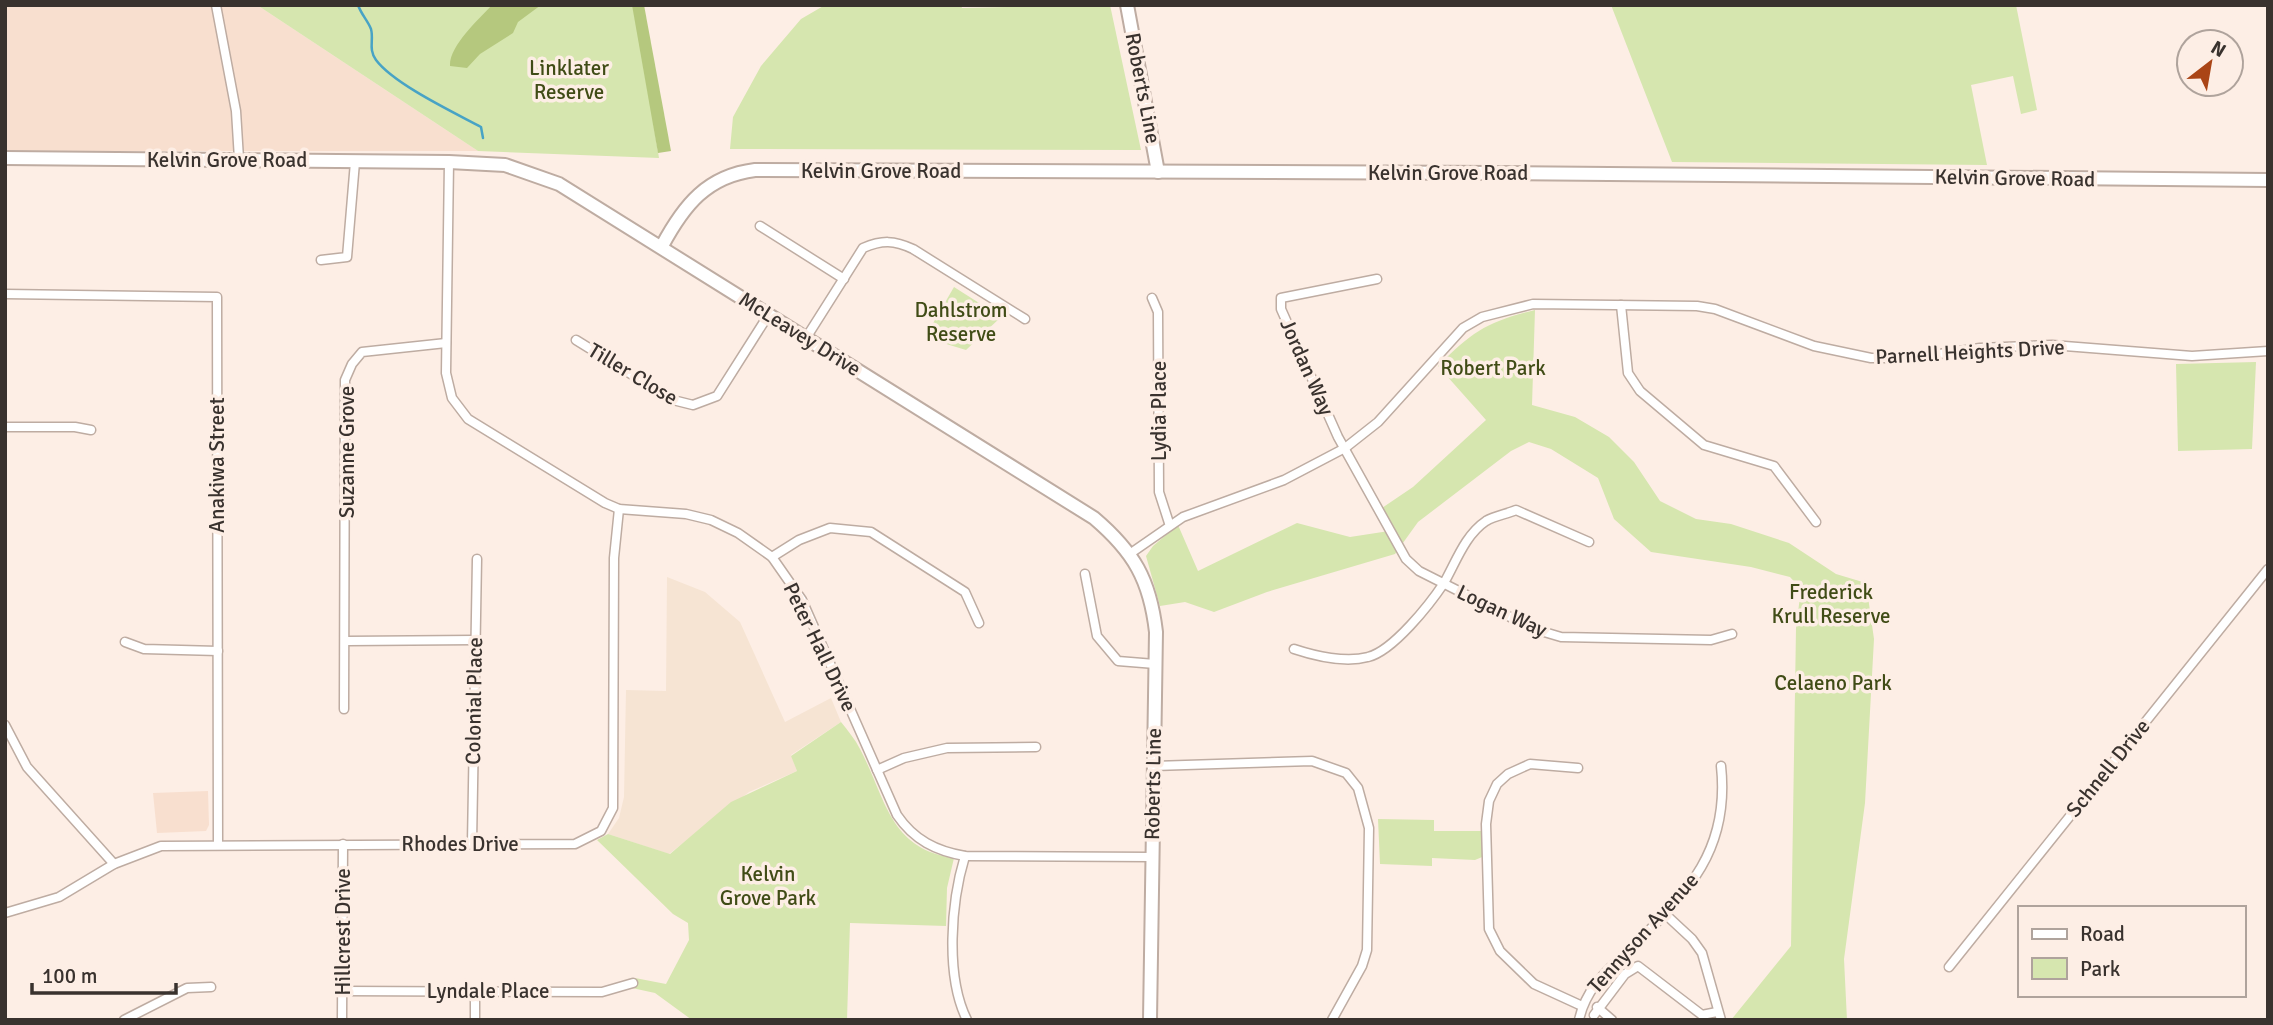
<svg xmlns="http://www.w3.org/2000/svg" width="2273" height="1025" viewBox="0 0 2273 1025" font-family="Signika,sans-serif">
  <rect width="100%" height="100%" fill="#fdeee5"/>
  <g fill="#f8dfcf">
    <polygon points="5,5 257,5 478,151 5,151"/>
    <polygon points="208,791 209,825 206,831 157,833 153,793"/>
  </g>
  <polygon fill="#f6e4d3" points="667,577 705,592 740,622 785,722 831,698 841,722 791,755 797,771 749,792 669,854 608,834 619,818 624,797 626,690 666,691"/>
  <g fill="#d6e6af">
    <polygon points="257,5 634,5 659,158 478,151"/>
    <polygon points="825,5 961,5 962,8 1110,5 1141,150 730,149 733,117 761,66 801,19"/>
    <polygon points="1611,5 2016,5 2037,110 2021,114 2013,76 1971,85 1987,165 1672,162"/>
    <polygon points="954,287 1001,317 966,350 943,343 932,325"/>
    <path d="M1535,310L1532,405L1575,417L1609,437L1634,462L1660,501L1696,519L1731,524L1789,543L1836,574L1866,583L1874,639L1865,803L1844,959L1847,1020H1731L1791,946L1796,628L1801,589L1790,577L1751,567L1651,552L1614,519L1598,478L1551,449L1529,442L1511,451L1418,522L1395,554L1267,592L1214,612L1185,602L1160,606L1146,556L1153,546L1178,525L1198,571L1297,523L1350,537L1389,531L1379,510L1413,487L1486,420L1438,366C1473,331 1487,322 1535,310Z"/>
    <polygon points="2256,362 2252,449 2178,451 2176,364"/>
    <path d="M841,722C848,731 855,739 860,749C886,798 889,849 954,858L947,888L946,926L850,923L847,1020H692L655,993L632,988L635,978L666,984L689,940L688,923L673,914L597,840L608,834L670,854L731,802L797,771L791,756Z"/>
    <polygon points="1378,819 1434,820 1434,831 1486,831 1487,855 1475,860 1432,858 1432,866 1380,864"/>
  </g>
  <g fill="#b5c87e">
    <path d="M492,5H541L518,22L513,33L480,54L467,68L450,66C449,46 479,19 492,5Z"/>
    <polygon points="632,5 644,5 671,151 658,153"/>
  </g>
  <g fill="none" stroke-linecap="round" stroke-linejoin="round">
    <path stroke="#48a3c5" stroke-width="2.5" d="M358,5C361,14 368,21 371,29C374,40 368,49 376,60C394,84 453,112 481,127L483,138"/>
    <g stroke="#beaca2" stroke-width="11">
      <g id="street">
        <polyline points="216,5 236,111 239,159"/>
        <path d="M449,162L446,373L452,398L468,419L605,503L619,509L686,514L711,520L738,533L772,557L802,600L897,815C914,840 936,851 965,856L1152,857"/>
        <polyline points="760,226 844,279"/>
        <polyline points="321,260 347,257 355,162"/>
        <polyline points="1377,279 1281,298 1281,309 1338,437 1406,559 1419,571 1534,629 1561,637 1711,640 1732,634"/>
        <polyline points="5,294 217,297 218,844"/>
        <polyline points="1152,298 1158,312 1159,492 1169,523"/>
        <polyline points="1621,305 1628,373 1640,391 1704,445 1774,466 1816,522"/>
        <path d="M806,338L863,248C882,240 894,240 913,249L1025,319"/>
        <polyline points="576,340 673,400 693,405 717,396 769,314"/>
        <polyline points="5,427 75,427 91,430"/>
        <polyline points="1131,553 1183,517 1284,480 1345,448 1378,422 1463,328 1482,317 1533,304 1697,306 1715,309 1814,346 1871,358 1912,358 1980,348 2052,345 2192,356 2268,351"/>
        <polyline points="772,557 799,540 830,528 871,532 965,592 979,623"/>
        <polyline points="1085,574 1097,636 1118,661 1155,664"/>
        <polyline points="347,641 475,640"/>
        <polyline points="125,642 144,649 218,651"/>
        <path d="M1294,649C1315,656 1346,663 1368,657C1393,651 1430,604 1444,583C1456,562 1465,535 1486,521C1494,516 1507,514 1516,510L1589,542"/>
        <polyline points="344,709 345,380 352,364 362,352 446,343"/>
        <polyline points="5,725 27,767 114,864"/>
        <polyline points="1154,766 1312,761 1346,773 1358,788 1369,828 1367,950 1362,966 1332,1020"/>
        <polyline points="1578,768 1530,764 1508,774 1497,784 1489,801 1486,824 1489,929 1500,951 1534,984 1582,1006"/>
        <polyline points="877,770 904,758 947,748 1036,747"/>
        <polyline points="472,843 477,559"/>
        <path d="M965,856C951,902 945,976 967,1020"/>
        <polyline points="5,913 59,897 114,864 161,846 575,844 601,831 613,808 614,558 619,509"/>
        <polyline points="1664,913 1692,939 1702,953 1721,1020"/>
        <polyline points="1949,967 2268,569"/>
        <polyline points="343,991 602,992 633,983"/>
        <polyline points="475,991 475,1020"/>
        <polyline points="1597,1007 1612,1020"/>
        <polyline points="1594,1015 1625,974 1638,966 1702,1015 1717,1012"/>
        <polyline points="124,1020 187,988 211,987"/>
        <polyline points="342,1020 343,844"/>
        <path d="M1579,1020C1586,987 1609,969 1632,947C1689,892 1730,849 1721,766"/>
      </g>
    </g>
    <g stroke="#beaca2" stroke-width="16">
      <g id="secondary">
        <polyline points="1127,5 1158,172"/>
        <path d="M5,158L449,162L505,165L559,184L1094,518C1134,552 1150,580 1156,632L1150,1020"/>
        <path d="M662,246C684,205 707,176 755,170L1496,173L2268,180"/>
      </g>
    </g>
    <use href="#street" stroke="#fff" stroke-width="8"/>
    <use href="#secondary" stroke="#fff" stroke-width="12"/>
  </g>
  <g text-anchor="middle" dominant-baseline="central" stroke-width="7" stroke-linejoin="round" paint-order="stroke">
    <g font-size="21" fill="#404c16" stroke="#fdeee5">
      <text x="569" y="68">Linklater<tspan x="569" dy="24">Reserve</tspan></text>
      <text x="961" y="310">Dahlstrom<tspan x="961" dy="24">Reserve</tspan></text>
      <text x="1493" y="368">Robert Park</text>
      <text x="1831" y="592">Frederick<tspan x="1831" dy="24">Krull Reserve</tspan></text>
      <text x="1833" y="683">Celaeno Park</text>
      <text x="768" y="874">Kelvin<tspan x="768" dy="24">Grove Park</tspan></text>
    </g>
    <g font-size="21" fill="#39322e" stroke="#fdeee5">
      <text transform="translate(1143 88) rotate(79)">Roberts Line</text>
      <text x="227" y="160">Kelvin Grove Road</text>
      <text x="881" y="171">Kelvin Grove Road</text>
      <text x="1448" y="173">Kelvin Grove Road</text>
      <text transform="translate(2015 178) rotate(1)">Kelvin Grove Road</text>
      <text transform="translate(800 334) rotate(32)">McLeavey Drive</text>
      <text transform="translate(1970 352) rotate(-3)">Parnell Heights Drive</text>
      <text transform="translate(1307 367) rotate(66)">Jordan Way</text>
      <text transform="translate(633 374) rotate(31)">Tiller Close</text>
      <text transform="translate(1159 411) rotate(-90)">Lydia Place</text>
      <text transform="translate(347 452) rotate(-90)">Suzanne Grove</text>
      <text transform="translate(217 465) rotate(-90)">Anakiwa Street</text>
      <text transform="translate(1502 611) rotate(25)">Logan Way</text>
      <text transform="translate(820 647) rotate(64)">Peter Hall Drive</text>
      <text transform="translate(474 701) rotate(-89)">Colonial Place</text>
      <text transform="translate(2108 768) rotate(-51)">Schnell Drive</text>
      <text transform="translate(1153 784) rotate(-89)">Roberts Line</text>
      <text x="460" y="844">Rhodes Drive</text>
      <text transform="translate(343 932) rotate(-90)">Hillcrest Drive</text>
      <text transform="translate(1643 933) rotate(-48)">Tennyson Avenue</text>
      <text x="488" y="991">Lyndale Place</text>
    </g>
  </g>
  <rect width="2273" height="1025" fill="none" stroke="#39322e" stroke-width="14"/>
  <rect x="2018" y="906" width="228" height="91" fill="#fdeee5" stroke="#afa39c" stroke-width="2"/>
  <rect x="2032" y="929" width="35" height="10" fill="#ffffff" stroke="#afa39c" stroke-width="2"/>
  <text x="2080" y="941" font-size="21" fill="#39322e">Road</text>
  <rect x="2032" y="958" width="35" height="21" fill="#d6e6af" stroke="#afa39c" stroke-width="2"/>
  <text x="2080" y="976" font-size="21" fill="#39322e">Park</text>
  <g transform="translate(2210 63) rotate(31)"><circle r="33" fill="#fdeee5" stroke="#afa39c" stroke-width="2"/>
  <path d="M0-5L12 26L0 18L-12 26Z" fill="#aa4516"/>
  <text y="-10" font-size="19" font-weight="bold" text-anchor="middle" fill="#39322e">N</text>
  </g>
  <path d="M32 983v10h144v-10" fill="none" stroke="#39322e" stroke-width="3.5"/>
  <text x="42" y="983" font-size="21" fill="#39322e" stroke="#fdeee5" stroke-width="5" paint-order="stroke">100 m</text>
</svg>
